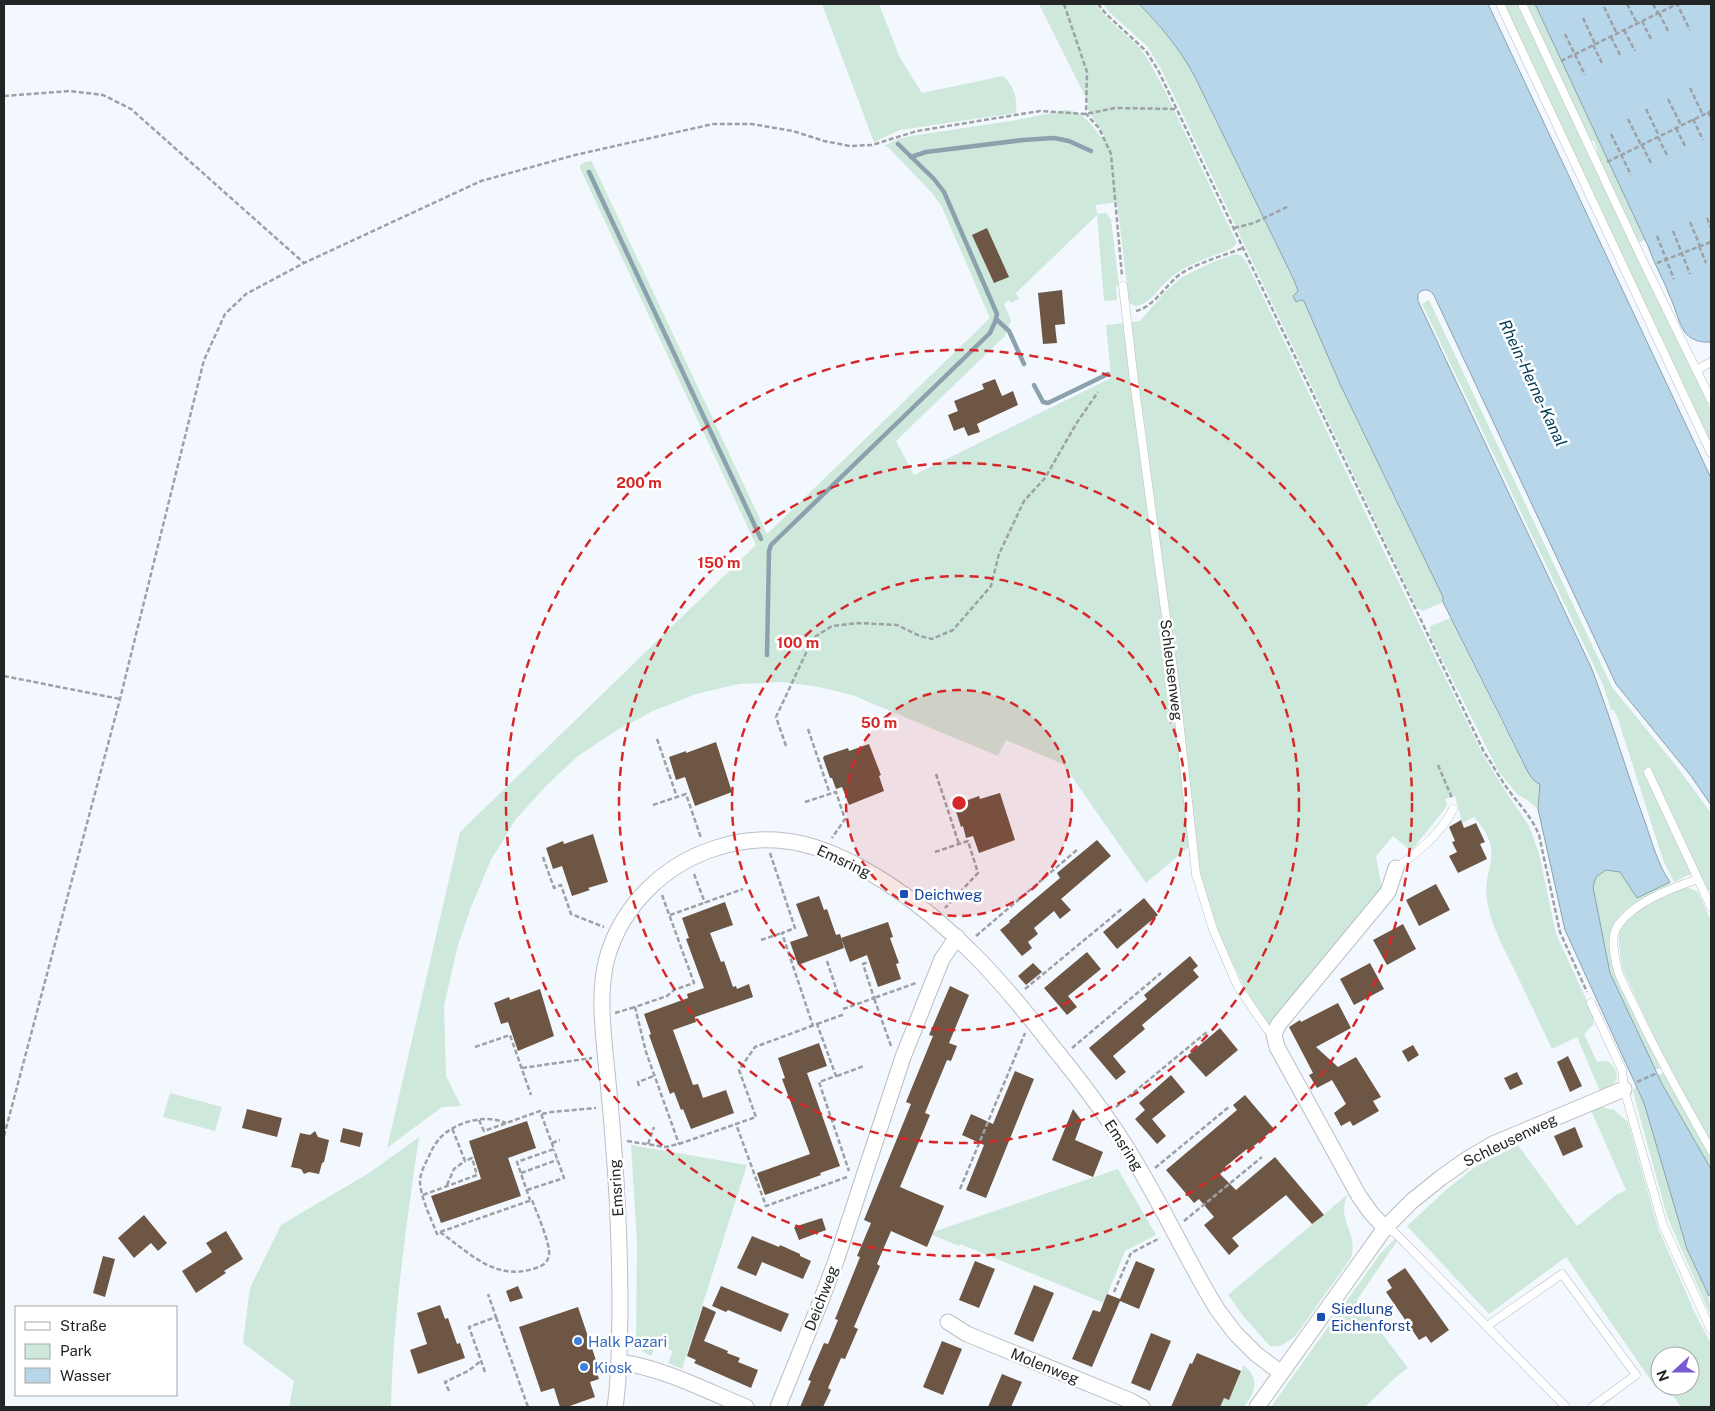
<svg xmlns="http://www.w3.org/2000/svg" width="1715" height="1411" viewBox="0 0 1715 1411" font-family="'Public Sans',sans-serif">
  <rect width="100%" height="100%" fill="#f3f8fe"/>
  <g fill="#cee9dc">
    <path d="M822,4H879L900,58L922,93L1003,76C1014,86 1018,99 1016,113L900,130L874,142Z"/>
    <path d="M1039,4H1095L1109,20L1140,48L1149,61L1164,89L1237,243L1231,249C1211,257 1184,265 1168,280C1157,290 1150,305 1134,306L1129,302L1117,202L1096,205L1097,214L1106,213L1111,219L1119,286H1116L1117,300L1104,301L1097,215L1016,293L1019,299L1010,303L1009,300L1004,304L1011,320L1005,336L896,441L914,475L1111,378L1106,325L1140,321L1165,292L1182,277L1213,262L1235,254L1241,255L1247,263L1385,554L1480,749L1497,778L1529,826L1539,853L1556,934L1594,1016L1593,1022L1594,1024L1584,1034L1597,1062L1607,1061C1615,1065 1622,1078 1612,1085C1609,1087 1604,1089 1600,1091L1577,1037L1552,1049C1539,1022 1527,996 1514,969C1504,949 1493,929 1488,906C1479,866 1509,857 1474,817L1462,823L1455,796L1445,799L1447,805L1445,809L1411,851L1393,836L1376,856L1382,889L1269,1026L1244,987L1219,934L1200,877L1196,841L1146,883L1063,764L1006,740L998,756L852,695L819,687L784,682L739,684L696,694L653,711L614,732L578,756L545,787L516,819L491,860L471,907L458,945L444,1006L446,1076L461,1106L442,1107L387,1148L460,832L756,545L580,168V165L585,162L591,161L593,164L767,534L990,318L941,205L931,192L888,147L884,146L898,139L911,136L1017,120L1065,110C1082,110 1091,124 1101,137H1105L1088,110L1087,100Z"/>
    <path d="M1103,4H1139C1157,22 1173,39 1187,61L1294,280L1298,291L1293,296L1304,301L1340,384L1443,597V602L1423,611L1417,608L1161,69L1147,46L1109,12Z"/>
    <polygon points="1503,4 1520,4 1711,410 1711,445"/>
    <polygon points="1527,4 1535,4 1645,240 1638,243 1596,155 1597,149 1594,141 1590,140"/>
    <polygon points="1429,300 1612,687 1678,768 1711,813 1711,890 1706,890 1697,871 1674,882 1663,860 1618,719 1614,710 1611,710 1603,685 1422,304"/>
    <polygon points="1451,618 1502,722 1532,778 1540,784 1538,809 1526,799 1518,795 1499,772 1430,635 1430,626"/>
    <path d="M1606,870L1620,872L1637,898L1670,882L1671,884C1652,894 1626,903 1615,922C1598,948 1649,1040 1661,1068L1655,1070L1610,973L1593,887L1596,877Z"/>
    <path d="M1687,887L1698,892L1711,921V1143L1673,1077L1623,970C1621,958 1617,943 1620,931C1626,912 1662,897 1679,888Z"/>
    <polygon points="1664,1072 1711,1155 1711,1169 1662,1084 1658,1076"/>
    <polygon points="1637,1086 1644,1103 1687,1249 1709,1296 1708,1297 1711,1305 1711,1314 1707,1308 1667,1216 1634,1096 1633,1090"/>
    <polygon points="170,1093 222,1107 215,1131 163,1117"/>
    <polygon points="1597,1107 1602,1107 1614,1110 1628,1122 1658,1228 1694,1311 1711,1344 1711,1407 1681,1407 1666,1386 1690,1386 1690,1356 1660,1356 1660,1385 1656,1388 1566,1257 1489,1314 1407,1226 1447,1189 1475,1167 1518,1145 1577,1226 1616,1195 1626,1190 1591,1110"/>
    <path d="M419,1137C406,1227 393,1316 391,1407H289L294,1381L243,1343L250,1288L281,1225L369,1173Z"/>
    <polygon points="631,1145 747,1165 682,1369 668,1363 673,1351 656,1345 651,1356 642,1351 636,1340 637,1242"/>
    <polygon points="1118,1169 1156,1235 1125,1251 1104,1303 960,1244 959,1246 932,1235 933,1232"/>
    <path d="M1348,1194C1335,1221 1359,1230 1351,1258L1296,1335C1288,1342 1281,1348 1270,1346L1244,1317L1228,1295Z"/>
    <polygon points="1395,1239 1397,1241 1357,1300 1408,1368 1396,1377 1365,1407 1271,1407 1380,1254"/>
    <path d="M1244,1365C1260,1381 1256,1390 1244,1407H1220L1224,1398L1229,1400Z"/>
  </g>
  <g fill="#b8d6e9" stroke="#8ba1ae">
    <path d="M1139,4H1488L1711,478V805L1691,776L1616,684L1438,304C1434,296 1432,287 1421,291L1418,294V301L1591,667C1611,718 1626,771 1645,822C1652,842 1658,865 1670,882L1637,898L1620,872L1606,870L1596,877L1593,887L1610,973L1662,1084L1711,1169V1295L1709,1296L1687,1249L1644,1103L1565,930L1538,809L1540,784C1530,781 1525,765 1520,756L1443,602V597L1340,384L1304,301L1301,300L1296,302L1293,296L1298,291L1294,280L1194,75C1179,48 1161,26 1139,4Z"/>
    <path d="M1535,4H1711V342C1701,343 1690,340 1684,331C1678,322 1676,309 1671,299C1664,280 1654,264 1648,246Z"/>
  </g>
  <g fill="none" stroke-linecap="round" stroke-linejoin="round">
    <g stroke="#8ba1ae" stroke-width="4.5">
      <polyline points="911,157 926,152 1023,140 1054,138 1069,141 1091,151"/>
      <polyline points="589,172 761,539"/>
      <polyline points="996,319 1009,331 1024,364"/>
      <polyline points="1034,385 1043,402 1048,403 1108,374"/>
      <polyline points="767,655 769,551 771,545 990,333 995,322 997,314 944,192 934,179 898,144"/>
    </g>
  </g>
  <g fill="#6d5644">
    <polygon points="987,228 1009,277 994,283 972,235"/>
    <polygon points="1062,290 1065,324 1055,325 1057,343 1043,344 1038,293"/>
    <polygon points="995,379 1002,396 1013,391 1018,405 977,424 980,432 968,436 964,427 954,431 948,415 958,411 954,401 984,389 982,384"/>
    <polygon points="716,742 732,792 695,806 685,777 676,780 669,757 686,751 686,753"/>
    <polygon points="869,744 881,775 879,776 884,791 849,805 842,787 836,789 832,778 830,778 823,758 824,756 848,748 849,751"/>
    <polygon points="1000,793 1015,840 979,853 973,836 966,838 963,826 961,827 954,805 979,796 980,799"/>
    <polygon points="1461,820 1464,828 1476,823 1485,842 1480,844 1487,859 1458,873 1449,856 1457,852 1452,842 1455,841 1449,827"/>
    <polygon points="593,834 608,882 588,888 590,890 572,896 562,866 553,869 546,848 563,841 564,844"/>
    <polygon points="1097,840 1111,856 1061,899 1071,910 1060,919 1054,911 1034,928 1038,934 1028,942 1032,948 1022,956 1000,930 1010,922 1009,921 1060,878 1057,873"/>
    <polygon points="1436,884 1450,910 1419,926 1406,900"/>
    <polygon points="819,896 824,910 827,909 836,935 840,934 844,948 798,965 790,942 808,936 796,904"/>
    <polygon points="1144,898 1158,915 1117,949 1103,932"/>
    <polygon points="725,902 733,925 710,933 721,962 724,961 733,987 736,986 737,989 749,984 753,997 695,1017 696,1022 673,1030 693,1085 698,1084 703,1098 726,1090 734,1113 691,1129 683,1109 681,1110 674,1092 670,1094 649,1035 651,1034 644,1014 688,998 687,994 704,988 686,939 689,938 682,918"/>
    <polygon points="888,922 893,937 890,938 899,963 896,964 901,979 878,987 867,955 850,962 841,938"/>
    <polygon points="1403,924 1416,949 1387,965 1373,940"/>
    <polygon points="1087,952 1101,969 1068,996 1077,1007 1067,1015 1044,988"/>
    <polygon points="1190,956 1198,966 1193,970 1199,977 1142,1025 1145,1029 1113,1056 1126,1072 1116,1080 1089,1048 1147,999 1144,995"/>
    <polygon points="1033,963 1042,972 1026,985 1018,976"/>
    <polygon points="1370,963 1384,989 1354,1005 1340,979"/>
    <polygon points="950,986 969,995 949,1043 957,1046 951,1061 947,1060 925,1113 930,1115 900,1187 944,1206 927,1247 891,1231 877,1264 880,1266 854,1327 858,1329 845,1359 841,1358 828,1388 831,1390 823,1407 800,1407 811,1381 808,1380 824,1343 828,1344 838,1320 835,1319 860,1257 857,1256 871,1223 864,1220 911,1104 906,1102 933,1036 929,1035"/>
    <polygon points="540,989 554,1036 518,1051 508,1022 501,1024 494,1003 509,997 510,1000"/>
    <polygon points="1338,1003 1351,1028 1316,1047 1338,1067 1356,1057 1381,1097 1373,1101 1379,1111 1353,1126 1350,1121 1341,1126 1334,1113 1346,1104 1332,1080 1317,1088 1309,1075 1313,1073 1289,1027 1300,1020 1301,1022"/>
    <polygon points="1220,1028 1238,1050 1206,1077 1187,1056"/>
    <polygon points="819,1043 827,1066 807,1073 840,1166 820,1173 821,1175 765,1195 757,1173 810,1154 782,1079 785,1078 778,1058"/>
    <polygon points="1413,1045 1419,1055 1408,1062 1402,1051"/>
    <polygon points="1568,1056 1582,1086 1570,1092 1557,1062"/>
    <polygon points="1015,1071 1034,1079 986,1198 966,1190 984,1145 962,1135 971,1114 993,1124"/>
    <polygon points="1517,1072 1523,1084 1510,1090 1504,1078"/>
    <polygon points="1171,1075 1185,1092 1152,1119 1166,1136 1157,1144 1135,1119 1145,1110 1139,1103"/>
    <polygon points="1245,1095 1274,1129 1248,1151 1247,1149 1225,1167 1226,1169 1220,1174 1236,1190 1275,1157 1324,1215 1312,1224 1286,1195 1232,1238 1239,1246 1229,1255 1204,1225 1214,1217 1199,1199 1194,1203 1166,1170 1237,1110 1233,1105"/>
    <polygon points="247,1109 282,1118 277,1137 242,1128"/>
    <polygon points="1073,1109 1082,1121 1075,1140 1103,1152 1093,1177 1052,1160"/>
    <polygon points="527,1121 536,1148 508,1158 521,1196 441,1223 431,1196 481,1179 469,1141"/>
    <polygon points="1575,1127 1583,1147 1563,1156 1554,1136"/>
    <polygon points="343,1128 363,1133 360,1147 340,1142"/>
    <polygon points="315,1131 318,1137 329,1140 324,1162 322,1163 319,1174 309,1172 304,1174 301,1169 291,1167 300,1133 310,1135"/>
    <polygon points="144,1215 167,1243 158,1251 151,1243 134,1258 118,1238"/>
    <polygon points="822,1218 826,1230 799,1240 794,1227"/>
    <polygon points="226,1231 243,1259 224,1271 226,1273 196,1293 182,1271 212,1252 206,1243"/>
    <polygon points="752,1236 779,1247 780,1245 800,1254 800,1256 811,1261 803,1279 762,1262 756,1276 737,1268"/>
    <polygon points="103,1256 115,1259 105,1297 93,1293"/>
    <polygon points="975,1261 995,1269 979,1308 959,1300"/>
    <polygon points="1136,1261 1155,1269 1139,1309 1120,1301 1092,1367 1072,1359 1093,1310 1100,1312 1107,1294 1120,1299"/>
    <polygon points="1405,1268 1449,1330 1431,1343 1426,1336 1419,1340 1386,1292 1392,1288 1387,1280"/>
    <polygon points="1034,1285 1054,1293 1033,1342 1014,1334"/>
    <polygon points="518,1286 523,1298 510,1302 506,1291"/>
    <polygon points="721,1286 789,1314 781,1332 728,1310 726,1312 712,1306"/>
    <polygon points="440,1305 445,1319 448,1318 457,1344 460,1343 465,1358 418,1374 410,1350 427,1344 417,1313"/>
    <polygon points="703,1306 716,1312 704,1341 728,1351 727,1353 740,1358 738,1362 758,1370 751,1388 694,1363 696,1360 687,1356"/>
    <polygon points="578,1307 600,1372 597,1373 599,1379 590,1382 595,1397 567,1407 560,1407 554,1388 541,1392 519,1327"/>
    <polygon points="1151,1333 1171,1341 1150,1391 1131,1383"/>
    <polygon points="942,1341 962,1349 943,1395 923,1387"/>
    <polygon points="1197,1353 1241,1371 1229,1400 1224,1398 1220,1407 1171,1407 1190,1363 1192,1364"/>
    <polygon points="1002,1374 1022,1382 1011,1407 988,1407"/>
  </g>
  <g fill="none" stroke-linecap="round" stroke-linejoin="round">
    <g stroke="#babfc5" stroke-width="9">
      <g id="service">
        <polyline points="1500,4 1711,453"/>
        <polyline points="1522,4 1642,259 1711,400"/>
        <polyline points="1123,286 1134,381 1175,684 1196,874 1213,929 1238,987 1267,1029 1274,1035"/>
        <polyline points="1697,370 1711,362"/>
        <polyline points="1648,772 1711,907"/>
        <path d="M1396,868C1417,853 1442,833 1453,809"/>
        <path d="M1698,879C1672,888 1633,902 1617,927C1610,939 1615,958 1618,971C1623,986 1633,1002 1639,1016C1661,1062 1686,1106 1711,1150"/>
        <polyline points="1591,1003 1622,1070 1624,1089 1663,1225 1711,1330"/>
        <polyline points="1385,1228 1394,1232 1401,1239 1566,1407"/>
        <polyline points="1487,1326 1562,1274 1636,1375 1592,1407"/>
      </g>
    </g>
    <g stroke="#babfc5" stroke-width="17">
      <g id="minor">
        <polyline points="1385,1228 1371,1213 1359,1196 1277,1047 1274,1035 1278,1025 1388,892 1396,868"/>
        <polyline points="948,1322 967,1334 1131,1401 1142,1407"/>
        <path d="M619,1362C663,1368 705,1390 746,1407"/>
        <path d="M615,1407C620,1376 619,1345 620,1313C620,1255 618,1197 613,1139C611,1110 608,1081 605,1052C602,1020 599,989 607,958C622,905 665,864 716,848C780,827 832,848 887,883C952,925 1002,981 1049,1042C1076,1075 1102,1109 1125,1145C1159,1198 1184,1255 1217,1309L1235,1333L1256,1354L1281,1373"/>
        <polyline points="778,1407 822,1298 837,1258 903,1057 942,959 957,937"/>
        <polyline points="1257,1407 1385,1228 1412,1201 1442,1177 1469,1158 1493,1144 1624,1089"/>
      </g>
    </g>
    <g stroke="#9da1a6" stroke-width="2.5" stroke-dasharray="5 2.5" stroke-linecap="butt">
      <polyline points="1064,4 1087,72 1086,114 1099,128 1111,154 1122,276"/>
      <path d="M1098,4L1106,14L1146,51L1158,70L1484,752C1493,765 1500,779 1510,792C1522,808 1531,816 1539,835L1560,932L1587,992"/>
      <polyline points="1627,4 1637,23"/>
      <polyline points="1653,4 1658,13"/>
      <polyline points="1604,7 1617,34"/>
      <polyline points="1659,13 1669,33"/>
      <polyline points="1583,18 1595,44"/>
      <polyline points="1642,21 1652,41"/>
      <polyline points="1624,30 1635,51"/>
      <polyline points="1565,34 1585,75"/>
      <polyline points="1611,37 1621,57"/>
      <polyline points="1593,45 1603,65"/>
      <polyline points="1561,61 1677,4 1690,30"/>
      <polyline points="1690,88 1703,115"/>
      <polyline points="4,96 70,91 103,95 131,109 304,263"/>
      <polyline points="1668,99 1681,125"/>
      <polyline points="1646,109 1659,136"/>
      <polyline points="1708,112 1711,119"/>
      <polyline points="1628,119 1641,145"/>
      <polyline points="1693,119 1703,140"/>
      <polyline points="1676,128 1686,148"/>
      <polyline points="1611,134 1631,175"/>
      <polyline points="1658,137 1668,157"/>
      <polyline points="1642,145 1652,165"/>
      <polyline points="1607,162 1711,111"/>
      <polyline points="1707,218 1711,228"/>
      <polyline points="1690,222 1700,246"/>
      <polyline points="1234,228 1254,223 1289,206"/>
      <polyline points="1673,231 1690,274"/>
      <polyline points="1657,236 1674,279"/>
      <polyline points="1699,246 1706,263"/>
      <polyline points="1657,263 1711,242"/>
      <path d="M1136,311C1158,305 1167,280 1187,270C1204,261 1225,255 1243,248"/>
      <polyline points="4,676 120,699"/>
      <polyline points="808,729 830,794"/>
      <polyline points="657,739 677,797"/>
      <polyline points="786,746 776,717 813,638 832,626 858,623 897,625 920,636 932,639 953,630 991,586 999,554 1024,501 1045,478 1076,424 1098,392"/>
      <polyline points="1438,765 1452,798"/>
      <polyline points="936,774 959,844"/>
      <polyline points="805,802 836,792 845,819 832,838"/>
      <polyline points="653,805 686,794 701,838"/>
      <polyline points="935,852 968,841 978,873 945,908"/>
      <polyline points="770,853 795,928 782,933 813,1026"/>
      <polyline points="543,857 554,888 561,885 571,914 604,927"/>
      <polyline points="694,874 705,903"/>
      <polyline points="662,895 694,983 674,990 667,996 635,1007 646,1052 679,1144"/>
      <polyline points="670,915 743,889"/>
      <polyline points="976,936 1078,849"/>
      <polyline points="761,940 782,933"/>
      <polyline points="827,961 838,994"/>
      <polyline points="1025,989 1123,908"/>
      <polyline points="843,1009 874,998 863,964 868,962"/>
      <polyline points="615,1013 635,1007"/>
      <polyline points="817,1024 845,1014"/>
      <polyline points="891,1046 874,998 916,983"/>
      <polyline points="475,1047 510,1035 531,1095"/>
      <polyline points="1072,1048 1161,973"/>
      <polyline points="522,1068 592,1058"/>
      <polyline points="837,1076 864,1066"/>
      <polyline points="1637,1082 1657,1073"/>
      <polyline points="639,1086 638,1082 654,1076"/>
      <polyline points="1116,1107 1208,1031"/>
      <polyline points="542,1114 551,1112 596,1108"/>
      <polyline points="479,1120 484,1131 540,1111 554,1149 517,1162 530,1200"/>
      <polyline points="4,1136 120,699 204,360 225,314 246,294 304,263 481,181 575,155 713,124 752,124 793,131 824,141 850,146 872,145 917,131 1040,111 1086,114 1115,108 1176,109"/>
      <polyline points="627,1141 665,1147 679,1144 736,1124"/>
      <polyline points="552,1143 560,1140"/>
      <polyline points="648,1144 654,1127"/>
      <polyline points="1155,1168 1230,1106"/>
      <polyline points="521,1173 557,1160"/>
      <polyline points="847,1177 766,1206 736,1124 756,1117 739,1070 755,1047 817,1024 836,1076 819,1082 849,1171"/>
      <polyline points="447,1185 454,1169 465,1161"/>
      <polyline points="960,1189 1025,1033"/>
      <polyline points="527,1190 564,1178 554,1150"/>
      <polyline points="423,1195 477,1175 472,1158 465,1161 452,1128"/>
      <polyline points="1184,1221 1262,1157"/>
      <path d="M440,1232C471,1254 496,1282 536,1268C542,1266 548,1263 549,1255C551,1245 536,1211 532,1200L440,1232L437,1234C431,1218 421,1199 420,1182C420,1173 425,1164 429,1156C432,1149 436,1142 441,1137C457,1121 486,1114 506,1123"/>
      <polyline points="1114,1292 1131,1253 1160,1238"/>
      <polyline points="496,1317 528,1407"/>
      <polyline points="485,1372 469,1327 496,1317 488,1294"/>
      <polyline points="449,1391 445,1382 468,1371 481,1361"/>
    </g>
    <use href="#service" stroke="#fff" stroke-width="8"/>
    <use href="#minor" stroke="#fff" stroke-width="15"/>
  </g>
  <circle cx="959" cy="803" r="113" fill="#d62828" fill-opacity=".12"/>
  <g fill="none" stroke="#d62828" stroke-width="2.5" stroke-dasharray="9 6">
    <circle cx="959" cy="803" r="113"/>
    <circle cx="959" cy="803" r="227"/>
    <circle cx="959" cy="803" r="340"/>
    <circle cx="959" cy="803" r="453"/>
  </g>
  <g fill="#1a4fb4" stroke="#fff" stroke-width="2">
    <rect x="899" y="889" width="10" height="10" rx="2.5"/>
    <rect x="1316" y="1312" width="10" height="10" rx="2.5"/>
  </g>
  <g fill="#3f7fe0" stroke="#fff" stroke-width="2">
    <circle cx="578" cy="1341" r="5"/>
    <circle cx="584" cy="1367" r="5"/>
  </g>
  <g text-anchor="middle" dominant-baseline="central" stroke-width="5" stroke-linejoin="round" paint-order="stroke">
    <g font-size="15" fill="#222426" stroke="#fff">
      <text transform="translate(1172 670) rotate(83)">Schleusenweg</text>
      <text transform="translate(844 861) rotate(25)">Emsring</text>
      <text transform="translate(1510 1140) rotate(-26)">Schleusenweg</text>
      <text transform="translate(1124 1145) rotate(57)">Emsring</text>
      <text transform="translate(616 1188) rotate(-94)">Emsring</text>
      <text transform="translate(821 1298) rotate(-69)">Deichweg</text>
      <text transform="translate(1045 1366) rotate(22)">Molenweg</text>
    </g>
    <g font-size="15" fill="#164399" stroke="#fff" text-anchor="start">
      <text x="914" y="894">Deichweg</text>
      <text x="1331" y="1308">Siedlung<tspan x="1331" dy="17">Eichenforst</tspan></text>
    </g>
    <g font-size="15" fill="#366cbe" stroke="#fff" text-anchor="start">
      <text x="588" y="1341">Halk Pazari</text>
      <text x="594" y="1367">Kiosk</text>
    </g>
    <g font-size="16" font-style="italic" fill="#013d57" stroke="#fff">
      <text transform="translate(1533 383) rotate(65)">Rhein-Herne-Kanal</text>
    </g>
  </g>
  <circle cx="959" cy="803" r="8" fill="#d62828" stroke="#fff" stroke-width="2.5"/>
  <g font-size="15" text-anchor="middle" font-weight="bold" fill="#d62828" stroke="#fff" stroke-width="5" stroke-linejoin="round" paint-order="stroke">
    <text x="639" y="488">200 m</text>
    <text x="719" y="568">150 m</text>
    <text x="798" y="648">100 m</text>
    <text x="879" y="728">50 m</text>
  </g>
  <rect width="1715" height="1411" fill="none" stroke="#222426" stroke-width="10"/>
  <rect x="15" y="1306" width="162" height="90" fill="#ffffff" stroke="#a7a7a8"/>
  <rect x="25" y="1322" width="25" height="8" fill="#ffffff" stroke="#a7a7a8"/>
  <text x="60" y="1331" font-size="15" fill="#222426">Straße</text>
  <rect x="25" y="1344" width="25" height="15" fill="#cee9dc" stroke="#a7a7a8"/>
  <text x="60" y="1356" font-size="15" fill="#222426">Park</text>
  <rect x="25" y="1368" width="25" height="15" fill="#b8d6e9" stroke="#a7a7a8"/>
  <text x="60" y="1381" font-size="15" fill="#222426">Wasser</text>
  <g transform="translate(1675 1371) rotate(249)"><circle r="24" fill="#ffffff" stroke="#a7a7a8"/>
  <path d="M0-4L9 19L0 12L-9 19Z" fill="#785ad5"/>
  <text y="-8" font-size="14" font-weight="bold" text-anchor="middle" fill="#222426">N</text>
  </g>
</svg>
